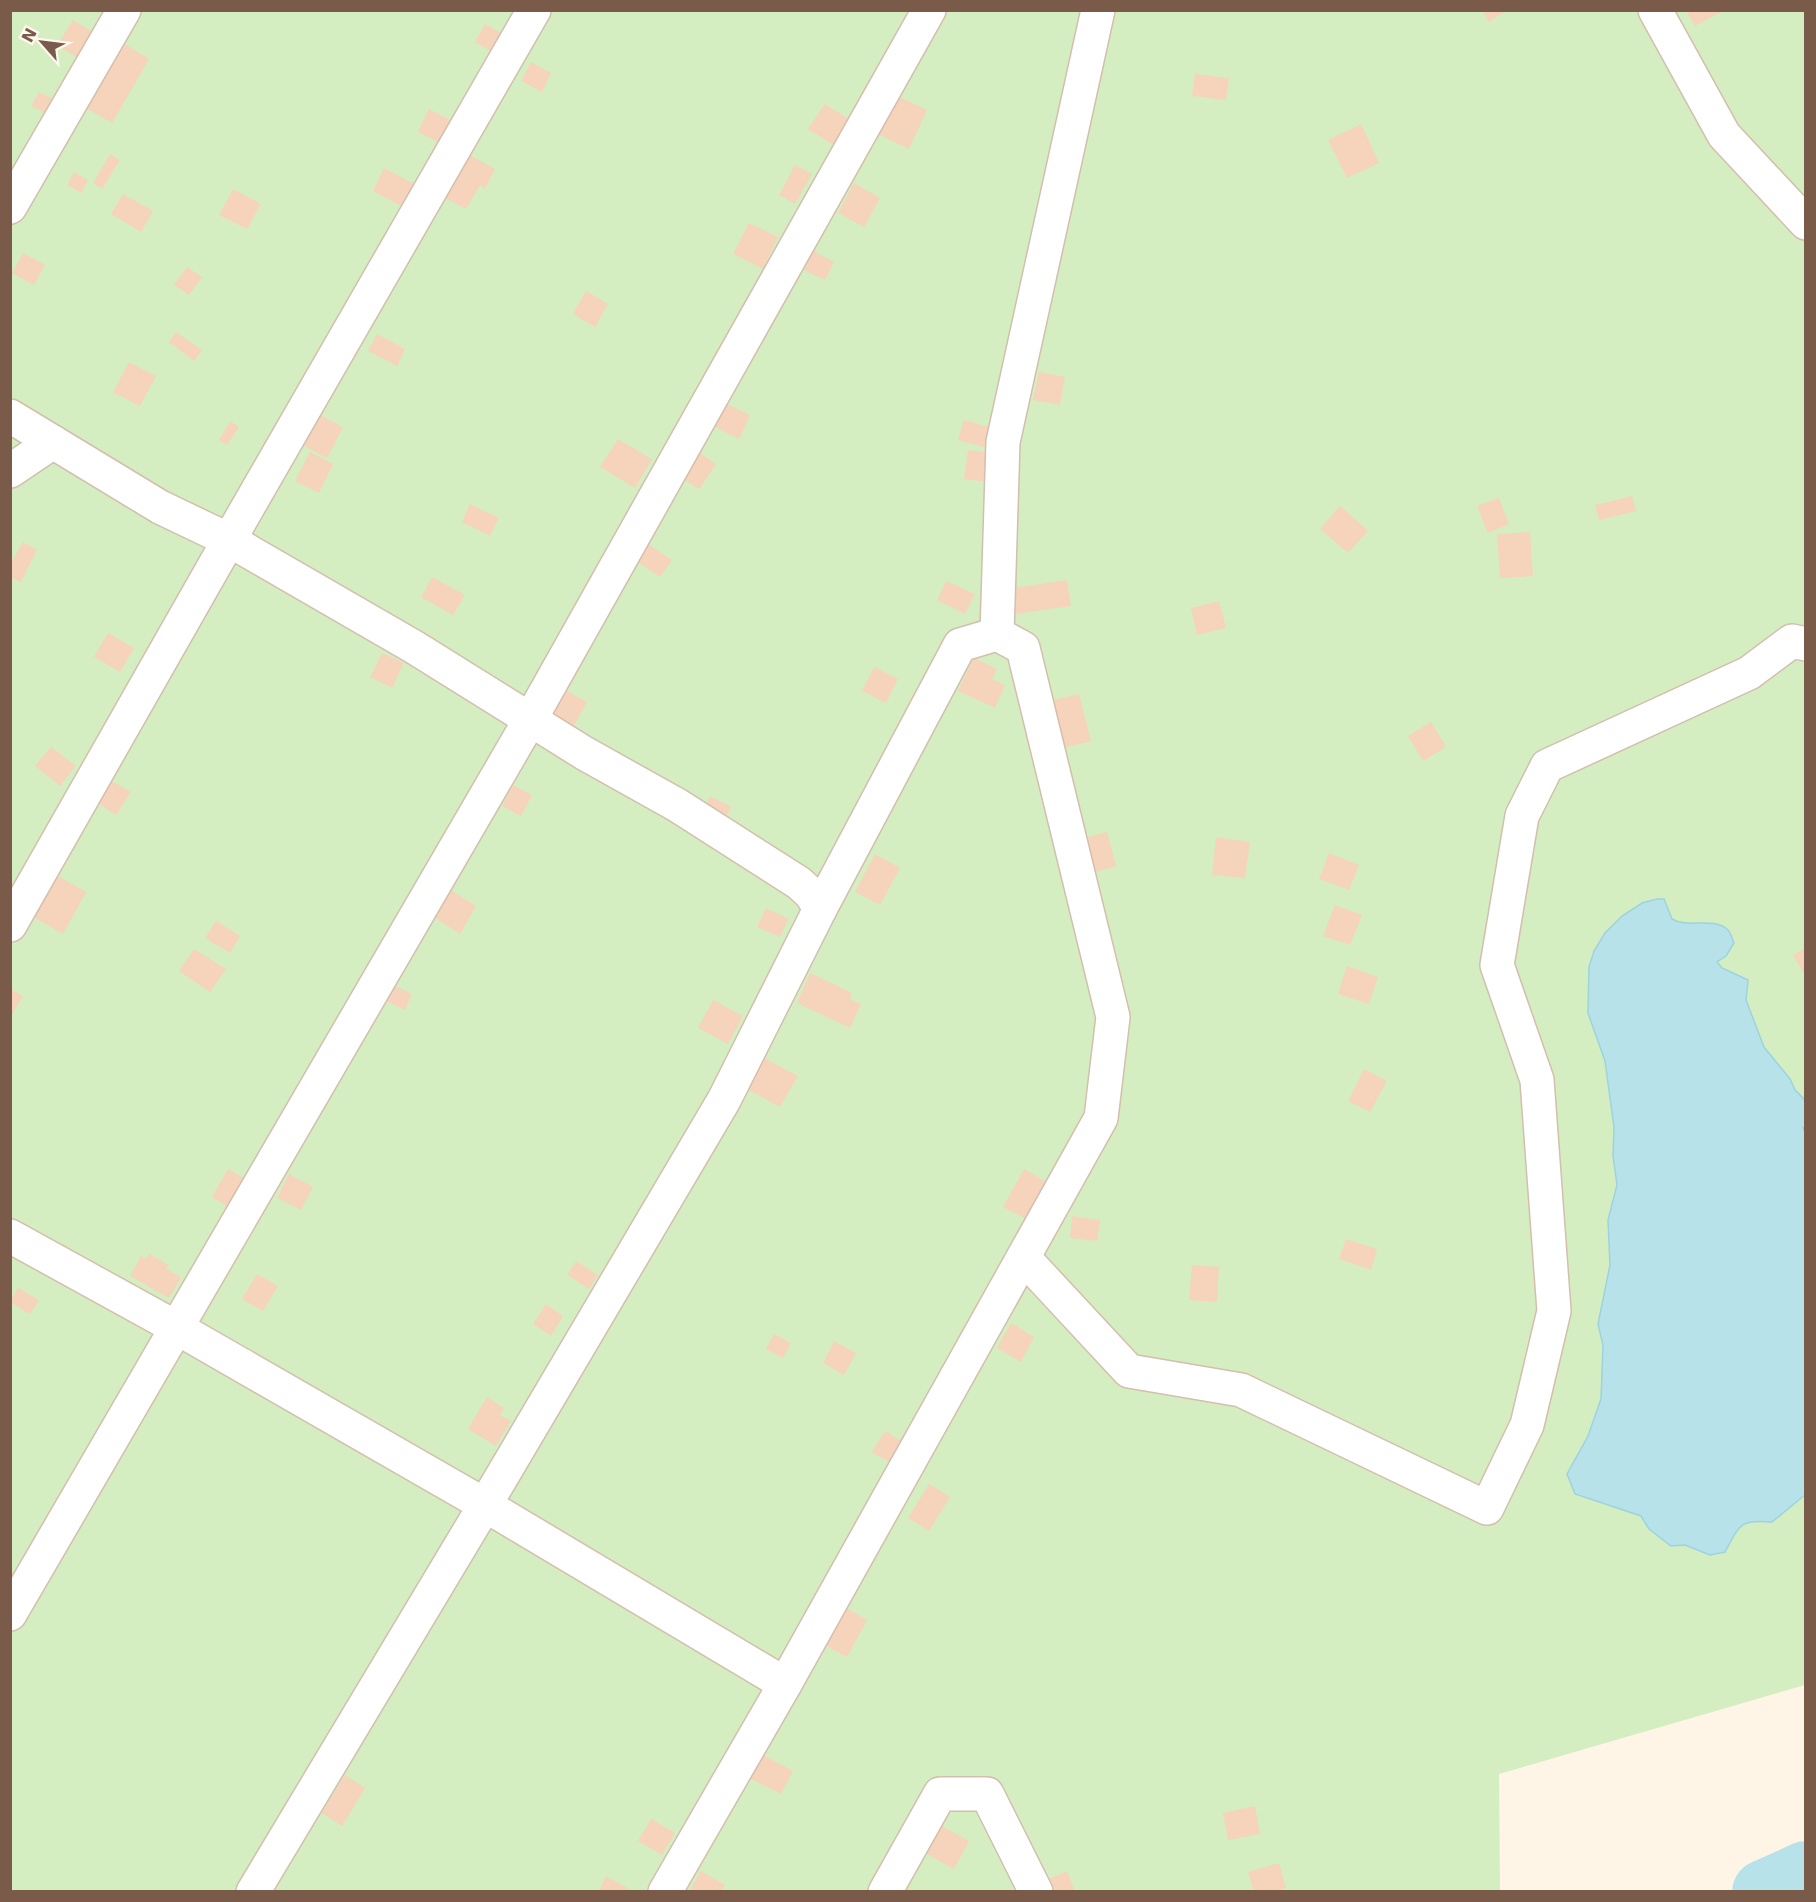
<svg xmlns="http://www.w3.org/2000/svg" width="1816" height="1902" viewBox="0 0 1816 1902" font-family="'DejaVu Sans',sans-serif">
  <rect width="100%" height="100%" fill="#fef5e6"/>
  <polygon fill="#d4eec2" points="11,11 1805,11 1805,1685 1499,1774 1500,1891 11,1892"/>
  <path fill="#b8e2ea" stroke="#9dd3dd" stroke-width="1.5" d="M1657,899H1664L1672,919C1688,929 1713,916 1728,930C1731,933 1732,939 1734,943L1726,956L1717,962L1722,968L1748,980L1746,1000L1764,1047L1790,1079L1795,1090L1804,1099L1805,1103V1495L1772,1522C1739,1519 1740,1525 1725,1552L1710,1555L1685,1545L1671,1546L1649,1529L1641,1516L1575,1494L1567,1474L1588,1436L1601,1399L1603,1345L1598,1324L1610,1265L1608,1220L1617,1185L1613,1156L1614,1127L1605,1061L1588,1013L1589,967L1594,951L1605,933L1622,916L1642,903Z"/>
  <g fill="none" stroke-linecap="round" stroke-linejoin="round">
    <polyline stroke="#b8e2ea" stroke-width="64" points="1764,1892 1806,1873"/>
  </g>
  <g fill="#f6d3bb">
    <polygon points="1482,10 1507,10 1489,22"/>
    <polygon points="1686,10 1719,10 1721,12 1695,26"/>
    <polygon points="73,20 96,34 81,60 57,45"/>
    <polygon points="485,24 503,34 492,52 475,42"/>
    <polygon points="123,43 149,59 112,123 86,108"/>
    <polygon points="531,62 551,73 542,92 521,81"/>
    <polygon points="1195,74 1229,78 1226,100 1192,96"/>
    <polygon points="39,92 57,101 50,115 31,106"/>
    <polygon points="897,96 927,110 909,149 878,134"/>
    <polygon points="825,104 852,121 835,146 808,129"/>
    <polygon points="429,109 454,122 442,144 418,132"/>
    <polygon points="1361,124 1379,163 1347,178 1328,140"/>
    <polygon points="461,150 495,169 485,189 480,185 466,209 445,198"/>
    <polygon points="110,154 120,160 102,189 93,183"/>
    <polygon points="795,165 812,174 795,204 779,195"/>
    <polygon points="384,168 416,185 405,208 373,191"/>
    <polygon points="74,172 88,180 81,193 67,185"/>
    <polygon points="854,183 880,198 864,227 838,213"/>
    <polygon points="233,189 261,204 247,229 219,215"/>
    <polygon points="123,194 153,211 141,232 111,214"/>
    <polygon points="749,223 778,237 763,269 733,254"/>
    <polygon points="814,251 834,262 825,280 804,270"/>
    <polygon points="23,253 45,265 34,285 12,273"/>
    <polygon points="187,267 202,277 189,295 174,285"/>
    <polygon points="586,291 608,304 595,327 573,314"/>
    <polygon points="176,332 202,350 194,361 169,342"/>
    <polygon points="377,334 405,349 397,366 368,351"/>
    <polygon points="129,362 156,376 140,406 113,392"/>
    <polygon points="1039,372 1065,377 1060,405 1033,400"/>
    <polygon points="725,403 750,415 739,439 713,426"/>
    <polygon points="318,414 343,427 327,458 302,445"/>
    <polygon points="964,420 993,428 988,448 958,440"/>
    <polygon points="230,421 239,427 227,445 219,440"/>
    <polygon points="618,439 652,459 635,488 600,467"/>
    <polygon points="968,450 992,453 987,482 964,479"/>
    <polygon points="697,451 716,464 699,489 680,477"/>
    <polygon points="310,452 333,464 319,493 295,481"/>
    <polygon points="1632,496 1636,511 1599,520 1595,505"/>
    <polygon points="1499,498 1509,524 1488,533 1477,506"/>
    <polygon points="470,504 499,518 490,536 462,522"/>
    <polygon points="1340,506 1368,531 1348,553 1320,529"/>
    <polygon points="1530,532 1533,576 1500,578 1497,534"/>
    <polygon points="23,542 37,550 21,582 10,577 10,565"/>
    <polygon points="648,544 672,560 660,577 636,561"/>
    <polygon points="432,577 465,595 453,615 421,597"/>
    <polygon points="1067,580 1071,606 1016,614 1013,588"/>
    <polygon points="946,581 975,594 965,614 937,600"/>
    <polygon points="1219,601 1226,628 1197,635 1191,608"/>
    <polygon points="108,633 134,648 120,672 94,657"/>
    <polygon points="382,653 404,663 392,688 370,677"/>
    <polygon points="974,658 997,669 992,679 1005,685 995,708 958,691"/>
    <polygon points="874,667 898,679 886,703 862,691"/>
    <polygon points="561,688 587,702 570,733 544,718"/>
    <polygon points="1079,694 1091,741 1060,749 1048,701"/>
    <polygon points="1431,722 1446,747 1423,761 1408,736"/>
    <polygon points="51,747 76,766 60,786 35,766"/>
    <polygon points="112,781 131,792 116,815 98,803"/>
    <polygon points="513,785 532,795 521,816 502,806"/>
    <polygon points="710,796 731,807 726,818 704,808"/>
    <polygon points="1107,832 1116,866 1086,875 1077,840"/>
    <polygon points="1216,837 1250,842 1245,878 1212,875"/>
    <polygon points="1329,853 1359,865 1349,890 1319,879"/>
    <polygon points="875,854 900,868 880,905 855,892"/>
    <polygon points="54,874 86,892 63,934 31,916"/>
    <polygon points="451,890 476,906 460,934 434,917"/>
    <polygon points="1335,905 1362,915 1350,945 1323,936"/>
    <polygon points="766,908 789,919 780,937 757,927"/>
    <polygon points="216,921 240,936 230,953 205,938"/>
    <polygon points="1806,948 1806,977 1793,955"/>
    <polygon points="194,949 226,969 210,992 179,971"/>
    <polygon points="1347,966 1378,977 1369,1004 1338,994"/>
    <polygon points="810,973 852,993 850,999 861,1004 850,1028 797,1003"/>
    <polygon points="393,985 412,994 405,1010 386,1001"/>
    <polygon points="10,989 23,996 10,1018"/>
    <polygon points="713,1000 743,1016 728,1044 698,1028"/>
    <polygon points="764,1058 798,1076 780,1107 747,1089"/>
    <polygon points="1364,1069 1387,1081 1370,1112 1348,1101"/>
    <polygon points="228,1169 254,1184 238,1212 212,1197"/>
    <polygon points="1024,1169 1050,1184 1030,1221 1003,1207"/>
    <polygon points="289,1174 313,1187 301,1210 277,1198"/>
    <polygon points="1072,1216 1100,1220 1097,1241 1070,1238"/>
    <polygon points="1346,1239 1377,1249 1371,1270 1339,1259"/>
    <polygon points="149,1254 169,1265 166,1269 181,1277 169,1298 130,1276 141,1256 146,1259"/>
    <polygon points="576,1261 598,1275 589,1289 567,1275"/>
    <polygon points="1192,1265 1219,1267 1217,1302 1189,1300"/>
    <polygon points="257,1274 278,1286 263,1311 242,1299"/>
    <polygon points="18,1288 39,1300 30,1314 10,1302"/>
    <polygon points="546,1304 563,1316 551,1336 533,1324"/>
    <polygon points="1011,1323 1034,1337 1021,1362 997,1348"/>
    <polygon points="774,1334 791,1343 783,1358 766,1349"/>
    <polygon points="834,1341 856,1353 844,1375 823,1363"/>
    <polygon points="487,1397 504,1408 500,1415 511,1421 496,1446 468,1429"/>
    <polygon points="885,1431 908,1445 896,1466 872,1452"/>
    <polygon points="929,1484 950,1497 929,1531 908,1518"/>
    <polygon points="841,1605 867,1620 847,1657 821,1643"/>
    <polygon points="761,1754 793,1771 781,1794 749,1778"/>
    <polygon points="345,1775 365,1788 342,1826 322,1813"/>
    <polygon points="1255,1806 1260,1834 1228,1840 1223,1813"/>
    <polygon points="651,1819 675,1833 662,1855 638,1841"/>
    <polygon points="940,1825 969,1841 954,1869 925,1853"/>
    <polygon points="1279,1863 1286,1888 1274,1892 1254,1892 1248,1872"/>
    <polygon points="701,1871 725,1885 721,1892 689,1892"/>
    <polygon points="1067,1871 1075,1892 1051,1892 1046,1880"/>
    <polygon points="606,1876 634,1892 598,1892"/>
  </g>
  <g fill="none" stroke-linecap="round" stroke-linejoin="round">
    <g stroke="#d4bead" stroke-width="36">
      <g id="minor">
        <polyline points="1655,10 1724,135 1806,223"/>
        <polyline points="10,207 124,10"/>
        <polyline points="10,416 160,507 229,540 414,647 584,753 677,805 799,883 811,894 820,909 724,1100 485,1505 177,1328 10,1236"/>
        <polyline points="10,471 53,442"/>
        <polyline points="997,634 1003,442 1098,10"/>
        <polyline points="10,925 229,540 534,10"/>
        <polyline points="1024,1258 1129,1371 1241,1390 1487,1508 1527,1425 1554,1311 1537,1080 1497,965 1522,816 1547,766 1749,673 1792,641 1806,644"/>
        <polyline points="10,1614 530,720 929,10"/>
        <polyline points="785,1684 1101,1118 1113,1017 1023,648 997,634 960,645 820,909"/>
        <polyline points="253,1892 485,1505 785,1684 665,1892"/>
        <polyline points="885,1892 940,1794 987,1794 1036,1892"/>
      </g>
    </g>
    <polyline stroke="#dcb69d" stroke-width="4" stroke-dasharray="1.5 4.5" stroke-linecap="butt" points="1803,1129 1806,1128"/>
    <use href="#minor" stroke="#fff" stroke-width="33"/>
  </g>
  <rect width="1816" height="1902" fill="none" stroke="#7a5a48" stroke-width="24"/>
  <g transform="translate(42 42) rotate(298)" stroke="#fff8ee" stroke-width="4.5" paint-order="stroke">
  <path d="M0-4.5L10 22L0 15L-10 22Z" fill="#7a5a48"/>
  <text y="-9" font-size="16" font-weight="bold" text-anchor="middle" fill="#7a5a48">N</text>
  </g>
</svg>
